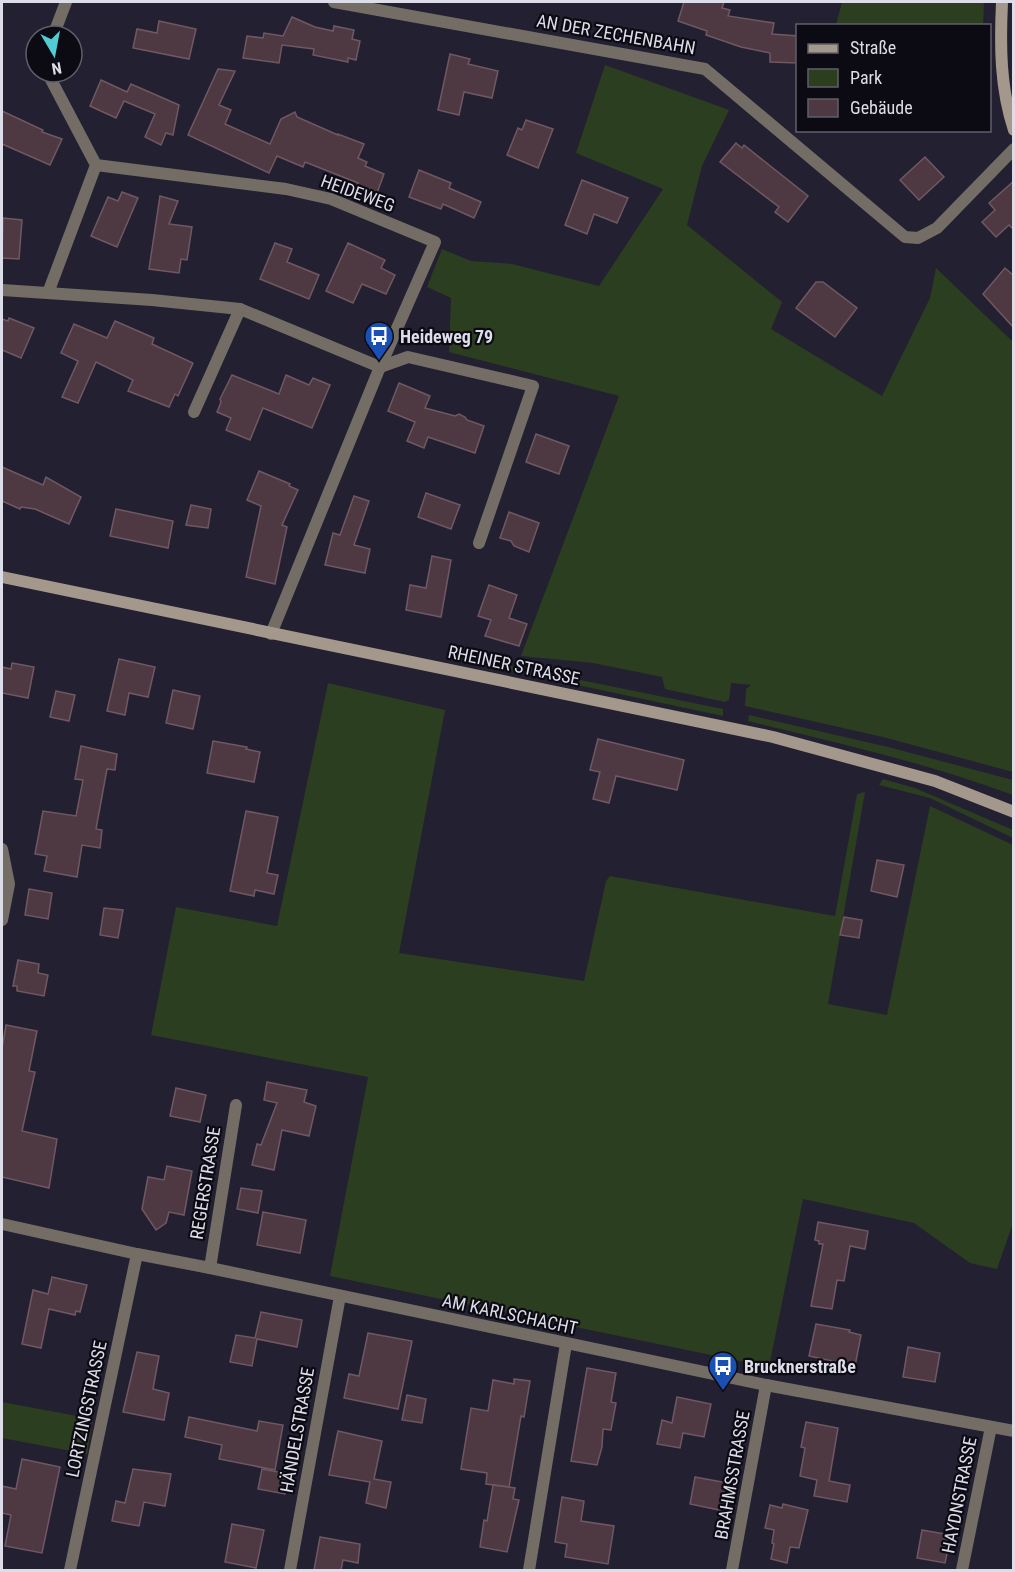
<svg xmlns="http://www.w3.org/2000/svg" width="1015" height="1572" viewBox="0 0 1015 1572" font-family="'Roboto Condensed',sans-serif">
  <rect width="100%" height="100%" fill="#232032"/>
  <g fill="#2b3e20">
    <polygon points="842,2 984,2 983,25 836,25"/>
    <polygon points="605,65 729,110 702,166 687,225 782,302 771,329 882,396 930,298 936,268 1013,342 1013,772 883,737 745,706 746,689 751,685 731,683 729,700 725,702 665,689 662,677 593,663 521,656 619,396 449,352 451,298 427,287 442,249 471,261 512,264 599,286 663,189 576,153"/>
    <polygon points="452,654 723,709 723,716 455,659"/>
    <polygon points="328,683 445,710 399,953 584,981 606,881 610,876 835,916 857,794 865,792 828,1004 887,1015 930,806 1013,845 1014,1220 997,1269 970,1263 914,1223 803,1199 769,1367 330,1276 368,1077 151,1035 176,907 277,926"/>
    <path d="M749,715L888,747L1013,780V795C927,763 838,743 748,721Z"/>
    <polygon points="883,779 915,788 1013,830 1013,838 930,798 879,785"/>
    <polygon points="2,1402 93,1419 87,1454 2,1438"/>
  </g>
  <g fill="#4e3942" stroke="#6f5862" stroke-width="1.5">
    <polygon points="684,2 724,2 722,8 730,10 728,16 774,23 772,34 798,36 798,63 770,62 770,53 741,47 706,35 707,31 678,21"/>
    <polygon points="292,17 315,27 333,31 334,26 354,30 352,39 360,41 356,60 348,58 348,62 313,55 314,49 282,45 279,63 243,58 247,36 263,38 264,33 283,36"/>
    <polygon points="159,21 196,29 189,59 133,48 137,29 157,33"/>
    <polygon points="450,54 470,59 468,64 498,71 492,98 464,92 459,115 438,110"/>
    <polygon points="218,69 235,71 219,105 231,110 225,124 270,144 281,119 295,112 297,117 338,135 338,134 364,144 358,158 367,162 365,166 384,174 377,193 357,185 358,183 305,162 303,167 277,156 269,173 188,135"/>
    <polygon points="101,80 127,92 131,84 179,105 173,135 166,133 161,145 145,137 155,114 124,101 116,118 90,106"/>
    <polygon points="2,111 43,130 42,132 62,139 50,165 2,144"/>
    <polygon points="526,120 553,129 538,168 507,155 518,128 522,130"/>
    <polygon points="736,143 742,148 744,145 808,196 788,222 775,212 779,207 720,162"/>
    <polygon points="925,157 944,177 919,200 900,180"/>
    <polygon points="419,170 451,183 449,188 481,202 474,218 443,204 441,209 409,197"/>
    <polygon points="582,180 628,198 617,223 594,214 587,234 565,225"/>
    <polygon points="1014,181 1014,230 1009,225 996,237 982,222 995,210 989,203"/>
    <polygon points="122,192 138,198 117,247 91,236 108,197 118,201"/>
    <polygon points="160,196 178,201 169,224 192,227 187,260 181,259 179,273 149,269"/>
    <polygon points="3,218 22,220 19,259 2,258"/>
    <polygon points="275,243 292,249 287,262 319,275 309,299 260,279"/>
    <polygon points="348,243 385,260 381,268 395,275 386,294 362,284 353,303 326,291"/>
    <polygon points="1005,268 1014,276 1014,328 983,294"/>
    <polygon points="816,282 823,282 857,308 835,337 796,308"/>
    <polygon points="9,318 34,328 21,358 2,350 2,319 8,321"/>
    <polygon points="115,321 154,338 152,344 193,363 178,396 175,394 169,407 128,391 133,380 96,362 78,403 62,397 78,361 61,353 74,324 107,338"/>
    <polygon points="232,375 279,394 286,375 309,385 313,378 330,385 312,428 263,408 250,440 226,430 231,418 217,412 221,402 220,399"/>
    <polygon points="399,383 430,396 425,408 455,416 459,414 465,417 467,420 484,426 475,453 428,437 424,448 407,441 415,422 388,411"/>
    <polygon points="536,434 569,446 559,474 526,462"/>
    <polygon points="2,467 43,485 46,477 81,497 69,524 35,509 21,507 20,509 2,501"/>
    <polygon points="259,471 290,484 289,486 298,490 282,525 287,527 275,584 246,577 261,506 247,500"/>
    <polygon points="426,493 460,505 451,529 418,517"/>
    <polygon points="354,496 369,501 354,545 370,549 365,573 325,565 333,533 340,535"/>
    <polygon points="191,505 211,509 208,528 186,525"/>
    <polygon points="116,509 173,521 168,548 110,536"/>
    <polygon points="509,512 539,523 529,552 514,546 511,541 500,538"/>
    <polygon points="432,556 451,560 441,617 406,610 410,585 426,588"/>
    <polygon points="489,585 517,595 509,618 527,624 519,646 485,636 491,620 478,616"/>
    <polygon points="119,659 155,667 148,697 129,693 125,715 107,711"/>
    <polygon points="12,663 34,667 28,698 2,693 2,667 11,669"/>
    <polygon points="173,690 200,696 193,729 166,723"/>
    <polygon points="56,691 75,695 69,721 50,717"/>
    <polygon points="598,739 684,760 677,790 616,776 609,803 593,799 600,772 590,770"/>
    <polygon points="213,741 247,747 246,749 260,752 254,782 207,773"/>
    <polygon points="81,746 117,754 115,770 107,769 96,829 102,830 100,848 82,845 77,877 44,871 47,856 35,854 43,811 76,816 83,780 75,779"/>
    <polygon points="246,811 278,817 267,873 278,875 274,894 255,890 254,896 230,891"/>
    <polygon points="877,860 904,865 897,897 871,891"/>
    <polygon points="29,889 52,893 48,919 25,915"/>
    <polygon points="104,908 123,910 118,938 100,935"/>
    <polygon points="844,917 862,920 859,938 840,935"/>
    <polygon points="18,960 39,964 38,973 48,975 44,996 17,991 17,986 13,986"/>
    <polygon points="6,1025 37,1031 29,1071 35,1072 22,1131 57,1139 49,1188 2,1177 2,1049"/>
    <polygon points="267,1082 307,1090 304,1102 316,1106 309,1136 282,1130 274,1170 252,1165 257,1144 261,1145 277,1103 264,1100"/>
    <polygon points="176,1088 206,1095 200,1122 170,1116"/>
    <polygon points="167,1166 192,1171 184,1215 169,1212 166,1223 156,1230 142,1209 148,1177 164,1180"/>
    <polygon points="241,1188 262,1191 258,1213 237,1209"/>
    <polygon points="263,1212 306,1220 300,1253 257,1245"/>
    <polygon points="818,1222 868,1231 865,1249 850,1246 844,1281 837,1280 832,1309 811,1306 823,1244 819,1244 819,1241 815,1240"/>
    <polygon points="52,1277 87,1285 80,1312 76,1311 75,1315 49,1309 41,1348 22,1344 33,1290 48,1294"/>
    <polygon points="261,1312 302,1320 297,1347 257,1339 252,1366 230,1362 236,1335 255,1338"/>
    <polygon points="816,1324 850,1330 849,1332 861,1335 855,1366 809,1356"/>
    <polygon points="368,1333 412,1341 398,1409 344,1398 349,1374 359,1376"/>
    <polygon points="908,1347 940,1353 935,1382 903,1377"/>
    <polygon points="137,1352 159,1356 153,1389 169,1393 164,1420 123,1412"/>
    <polygon points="587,1368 616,1373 611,1402 616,1403 611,1430 603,1429 602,1447 597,1465 571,1461"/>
    <polygon points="514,1379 530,1381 524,1417 521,1416 509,1487 486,1484 487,1473 461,1469 471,1408 488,1411 493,1380 514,1384"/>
    <polygon points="407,1395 426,1399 422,1423 402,1420"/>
    <polygon points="677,1397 711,1404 704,1437 683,1433 680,1448 657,1444 662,1420 672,1423"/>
    <polygon points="189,1417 257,1431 259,1421 283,1425 275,1470 219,1459 222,1445 185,1437"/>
    <polygon points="806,1422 838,1428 829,1481 850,1485 847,1502 814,1496 817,1480 800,1476 805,1448 801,1447"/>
    <polygon points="338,1431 382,1441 374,1479 391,1482 386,1508 366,1503 370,1482 329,1475"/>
    <polygon points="22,1459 60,1467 42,1553 5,1546 11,1515 2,1513 2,1486 16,1489"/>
    <polygon points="133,1469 171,1474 165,1506 144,1502 139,1526 112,1521 116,1501 125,1503"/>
    <polygon points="262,1469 289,1474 285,1494 258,1489"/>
    <polygon points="695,1477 728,1483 724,1511 690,1504"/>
    <polygon points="493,1485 515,1488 513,1499 519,1500 507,1552 480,1547 484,1520 487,1521"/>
    <polygon points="562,1497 584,1501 581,1521 614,1526 608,1564 565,1557 567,1544 555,1542"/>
    <polygon points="783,1504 808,1510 799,1548 790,1547 787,1563 771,1559 774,1544 772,1543 774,1530 765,1528 770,1505 782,1508"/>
    <polygon points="232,1524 264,1530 256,1568 225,1562"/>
    <polygon points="922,1530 951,1535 945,1563 917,1558"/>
    <polygon points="320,1537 360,1544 358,1563 343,1560 341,1570 314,1570"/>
  </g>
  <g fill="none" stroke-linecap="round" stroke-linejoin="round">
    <g stroke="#746d65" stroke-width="12">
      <polyline points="334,2 705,69 905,237 918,238 937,228 1014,149"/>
      <polyline points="53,36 66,2"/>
      <polyline points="47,72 96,165 286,189 331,199 435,242 380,367 271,634"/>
      <polyline points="2,290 152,300 240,309 380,367 408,357 533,386 479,543"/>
      <polyline points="48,293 96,165"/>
      <polyline points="194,412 240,309"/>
      <polyline points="2,849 9,884 2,920"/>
      <polyline points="2,1224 137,1254 210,1268 766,1385 1014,1431"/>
      <polyline points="210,1268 236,1105"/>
      <polyline points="70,1570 137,1254"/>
      <polyline points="290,1570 340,1296"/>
      <polyline points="529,1570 566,1344"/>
      <polyline points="732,1570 766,1385"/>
      <polyline points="962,1570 991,1427"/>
    </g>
    <g stroke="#a3988b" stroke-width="12">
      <path d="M1002,2C1000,45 1000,88 1014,130"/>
      <polyline points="2,577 773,737 935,781 1014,812"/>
    </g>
  </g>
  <defs>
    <g id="bus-pin" transform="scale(1.5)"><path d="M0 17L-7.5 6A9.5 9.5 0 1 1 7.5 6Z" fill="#1a4fb4" stroke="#0c0b13"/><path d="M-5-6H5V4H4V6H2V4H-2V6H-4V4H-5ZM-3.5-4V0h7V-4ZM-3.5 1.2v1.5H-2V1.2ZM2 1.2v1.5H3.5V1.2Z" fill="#fff"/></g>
  </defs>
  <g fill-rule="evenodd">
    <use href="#bus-pin" x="379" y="336"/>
    <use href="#bus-pin" x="723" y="1366"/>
  </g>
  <g text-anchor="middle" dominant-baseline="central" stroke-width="4.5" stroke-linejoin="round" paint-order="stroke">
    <g font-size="18" fill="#dddce9" stroke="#0c0b13">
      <text transform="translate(616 34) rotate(10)">AN DER ZECHENBAHN</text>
      <text transform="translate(358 193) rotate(20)">HEIDEWEG</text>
      <text transform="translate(514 665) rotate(12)">RHEINER STRASSE</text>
      <text transform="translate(205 1183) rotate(-81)">REGERSTRASSE</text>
      <text transform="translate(510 1314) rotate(12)">AM KARLSCHACHT</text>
      <text transform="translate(86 1409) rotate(-78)">LORTZINGSTRASSE</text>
      <text transform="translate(297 1430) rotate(-80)">HÄNDELSTRASSE</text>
      <text transform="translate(732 1475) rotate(-80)">BRAHMSSTRASSE</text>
      <text transform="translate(959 1495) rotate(-79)">HAYDNSTRASSE</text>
    </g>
    <g font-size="18" font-weight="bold" fill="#dddce9" stroke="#0c0b13" text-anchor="start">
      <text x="400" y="336">Heideweg 79</text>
      <text x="744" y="1366">Brucknerstraße</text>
    </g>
  </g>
  <rect width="1015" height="1572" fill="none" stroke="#dddce9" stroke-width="6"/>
  <rect x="796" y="24" width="195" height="108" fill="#0c0b13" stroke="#605f69" stroke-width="1.5"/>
  <rect x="808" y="44" width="30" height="9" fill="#a3988b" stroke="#605f69" stroke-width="1.5"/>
  <text x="850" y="54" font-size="18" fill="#dddce9">Straße</text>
  <rect x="808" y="69" width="30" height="18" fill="#2b3e20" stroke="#605f69" stroke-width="1.5"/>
  <text x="850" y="84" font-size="18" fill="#dddce9">Park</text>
  <rect x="808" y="99" width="30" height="18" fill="#4e3942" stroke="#605f69" stroke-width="1.5"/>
  <text x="850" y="114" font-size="18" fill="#dddce9">Gebäude</text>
  <g transform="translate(54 54) rotate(170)"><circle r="28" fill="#0c0b13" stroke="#605f69" stroke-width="1.5"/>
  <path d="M0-4.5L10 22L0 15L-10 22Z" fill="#51ccd3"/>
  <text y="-9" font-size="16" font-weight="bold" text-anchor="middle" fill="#dddce9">N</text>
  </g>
</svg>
